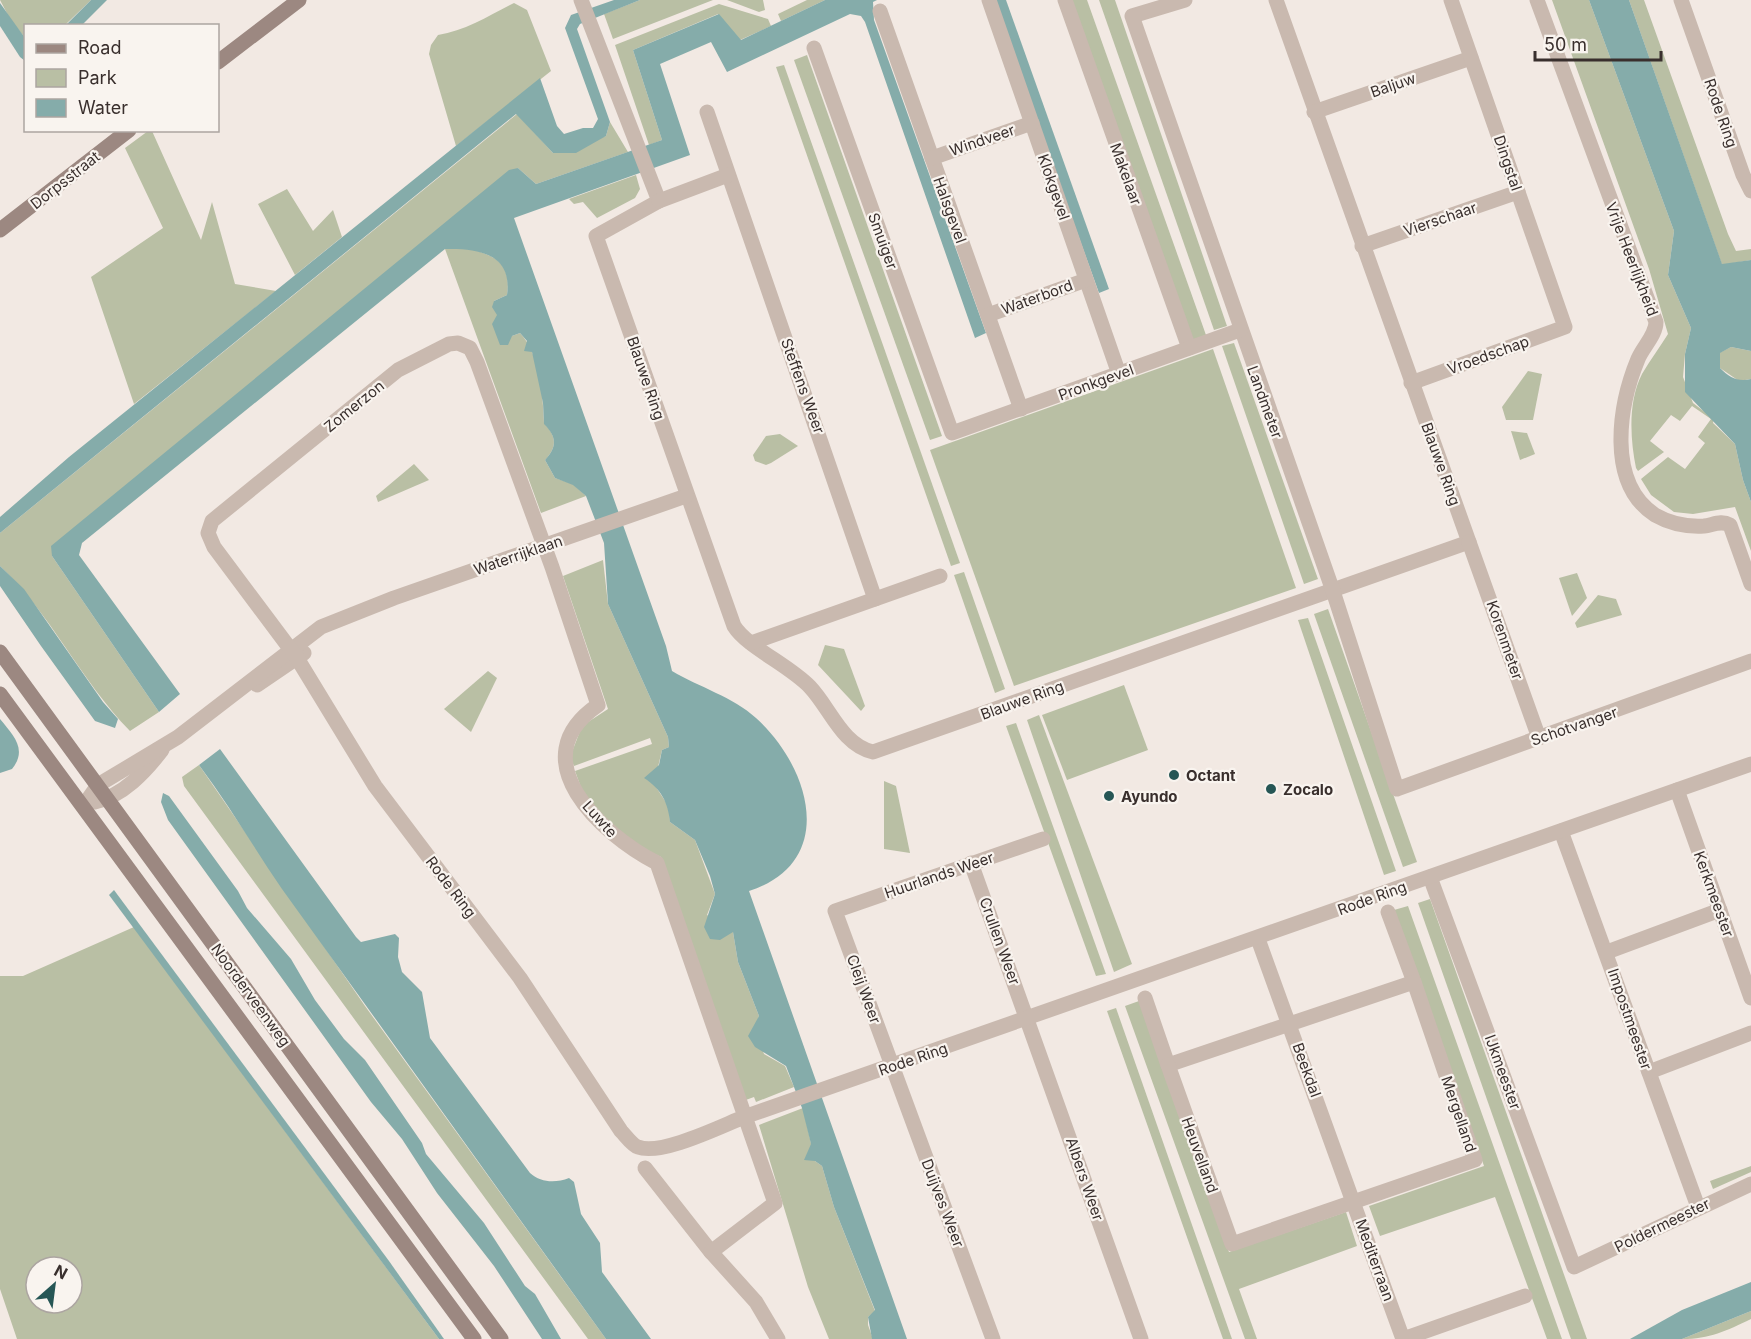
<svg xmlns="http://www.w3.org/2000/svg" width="1751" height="1339" viewBox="0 0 1751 1339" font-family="Inter,sans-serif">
  <rect width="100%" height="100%" fill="#f2e9e3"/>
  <g fill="#b9bfa4" fill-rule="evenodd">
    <polygon points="0,0 91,0 65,25 26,26 25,38 10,19"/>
    <polygon points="640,0 713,0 613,39 604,14"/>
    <polygon points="727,0 763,0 765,10 759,12"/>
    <polygon points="807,0 825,0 781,21 778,14"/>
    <polygon points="1071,0 1087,0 1206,335 1193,340"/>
    <polygon points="1099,0 1115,0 1227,326 1214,330"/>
    <path d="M1552,0H1589L1674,231L1668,275L1691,328L1685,354L1683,377L1693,403L1714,419L1713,423L1735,444L1743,480L1751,502V551L1735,507L1693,514L1674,512L1651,495L1641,479L1668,457L1685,469L1705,443L1698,437L1711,419L1692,406L1680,421L1671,415L1650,441L1664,452L1638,471L1636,468C1630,439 1628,401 1642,374C1650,360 1660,347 1668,334L1649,269Z"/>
    <polygon points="1629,0 1644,0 1728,234 1736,251 1751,249 1751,260 1722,265"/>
    <path d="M514,3L527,10L551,71L456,146L429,54L431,45L438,35C465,31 490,15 514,3Z"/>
    <polygon points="719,4 768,19 771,26 740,40 718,14 633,50 662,140 649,145 615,45"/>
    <polygon points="807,55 942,436 930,440 794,60"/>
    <polygon points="784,65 960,563 951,566 776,67"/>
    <path d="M517,114L553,153L606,136L610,122L628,152L536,184L518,168L52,556L159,712L130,731C81,681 51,614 0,566V533Z"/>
    <polygon points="148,131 152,131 201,240 212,202 235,284 276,291 134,404 91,277 163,228 125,148"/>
    <polygon points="636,175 640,189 635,198 597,218 583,202 574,204 569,199"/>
    <polygon points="287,189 313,231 333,210 342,237 295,275 258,204"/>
    <path d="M466,248C495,255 512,263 507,295L494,301L512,336L520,333C540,354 543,396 544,423C556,436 558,446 545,460L555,478L573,484L586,496L541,513L445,249Z"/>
    <polygon points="1234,343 1318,579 1304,584 1222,346"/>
    <polygon points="1731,347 1751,351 1751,379 1739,381 1720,368 1719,353"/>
    <polygon points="1213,349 1296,588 1014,686 930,450"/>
    <polygon points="1528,371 1542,374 1533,420 1506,420 1502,407"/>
    <polygon points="1511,431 1527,433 1535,454 1520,460"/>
    <polygon points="780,434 798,446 771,463 766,465 755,461 753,455 766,436"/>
    <polygon points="414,464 429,480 378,502 376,496"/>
    <polygon points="603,560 608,604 668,737 669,747 662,750 654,784 669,807 670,822 695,840 715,894 707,915 733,932 738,962 759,1016 755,1028 764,1054 785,1066 794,1087 756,1102 754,1097 743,1101 661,857 628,842 583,793 575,771 652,744 650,738 574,766 570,757 582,726 608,709 563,576"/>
    <polygon points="964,572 1005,689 995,693 954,575"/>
    <polygon points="1577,573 1587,598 1572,616 1559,578"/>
    <polygon points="1598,595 1616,599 1622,615 1577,628 1575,623"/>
    <polygon points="1328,609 1417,862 1403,867 1314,614"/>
    <polygon points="1308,618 1396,871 1384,875 1298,620"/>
    <polygon points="825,645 844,649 865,706 861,711 818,665"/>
    <polygon points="488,671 497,678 471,732 444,709"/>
    <polygon points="1124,685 1148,750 1067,780 1042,715"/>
    <polygon points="1039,715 1132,964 1114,972 1027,720"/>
    <polygon points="1016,723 1106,974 1096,976 1006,726"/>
    <polygon points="199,765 365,1006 606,1339 588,1339 184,786 182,777"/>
    <polygon points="884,781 896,786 910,853 884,849"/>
    <polygon points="1430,899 1587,1339 1571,1339 1418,903"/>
    <polygon points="1408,906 1562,1339 1547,1339 1495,1197 1380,1236 1369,1206 1484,1166 1394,910"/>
    <path d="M134,927L439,1339H17L0,1289V976H23ZM36,1267H72V1303H36Z"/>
    <polygon points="1139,1001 1229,1252 1346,1212 1357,1246 1239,1289 1257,1339 1245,1339 1125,1006"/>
    <polygon points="1116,1008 1232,1339 1223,1339 1107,1011"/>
    <polygon points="803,1108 815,1161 822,1166 834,1207 875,1311 868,1317 868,1325 873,1339 829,1339 808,1287 759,1125"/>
    <polygon points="1751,1166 1751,1172 1713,1189 1710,1181"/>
    <path d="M1751,1311V1319C1726,1331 1710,1339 1682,1339Z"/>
  </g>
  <g fill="#85acaa">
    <polygon points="91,0 107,0 82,25 66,25"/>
    <polygon points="614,0 640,0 580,24 577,29 610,122 606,136 576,153 553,153 516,114 0,533 0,517 69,457 540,78 557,126 564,134 583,128 593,128 598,119 565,28 571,15"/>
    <path d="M825,0H877L873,2L874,20L986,333L975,338L865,22L861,16L850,14L727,72L711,42L660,64L690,155L514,218L666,646L672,671C699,687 733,697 756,718C811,768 838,862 749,891L907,1339H872L868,1317L875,1310L834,1207L822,1166L815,1161L804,1160L811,1144L802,1108L786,1066L755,1047L748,1036L759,1016L738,962L733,932L720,940L710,939L704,927L715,894L710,876L695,840L670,822C668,802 661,789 644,778L659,765L662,750L669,747L668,737L608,604L604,543L586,496L573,485L555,478L545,460C558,446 556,436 544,424L543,403L532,352L524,351L527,341L520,333L512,336L508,345H500L492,324L497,315L492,307L494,301L507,295C513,254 478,248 445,249L82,543L79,555L180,694L159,712L52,556L51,546L509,170L518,168L536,184L662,140L633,50L719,14L741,40Z"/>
    <polygon points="993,0 1006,0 1109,289 1099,293"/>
    <path d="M1589,0H1629L1722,264L1751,260V351L1731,347L1720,353V368C1730,378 1738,382 1751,379V502L1743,480L1735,444L1685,392V354L1691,328L1668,275L1674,231Z"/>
    <polygon points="0,3 25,38 25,61 20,57 0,26"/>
    <polygon points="0,566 24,589 103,702 118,719 115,728 95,721 41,646 0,586"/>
    <path d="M0,719C13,735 28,749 12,769L0,773Z"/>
    <path d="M220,749L356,937L361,942L395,934L399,938L398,957L402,972L422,992L430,1038L530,1173C541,1183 556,1183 569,1178L574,1182L581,1214L600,1243L602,1272L651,1339H606L282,889C254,848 229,805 199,765Z"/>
    <polygon points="163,793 169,796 238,891 247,908 291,959 315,1000 344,1039 365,1060 422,1143 426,1154 484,1223 525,1286 535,1294 561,1339 542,1339 494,1266 437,1193 402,1139 371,1102 168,820 161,802"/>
    <polygon points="114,890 389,1261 444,1339 439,1339 109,895"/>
    <polygon points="1751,1282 1751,1311 1682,1339 1630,1339 1682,1310"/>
  </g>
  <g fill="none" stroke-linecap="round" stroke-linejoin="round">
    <g stroke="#c9b9af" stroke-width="15">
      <path d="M581,0L659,201L596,236L734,626C747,647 789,665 810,687C830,708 842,745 873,752L1469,542L1276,0"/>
      <polyline points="989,0 1119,374"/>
      <polyline points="1065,0 1189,348"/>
      <polyline points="1185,0 1132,16 1333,591 1397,789 1751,661"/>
      <path d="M1537,0L1656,322C1656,335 1643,347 1638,359C1619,405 1606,483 1655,515C1669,523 1687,527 1704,526C1713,525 1721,520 1730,525L1751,584"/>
      <polyline points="1681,0 1743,175 1751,191"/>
      <polyline points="880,11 1021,409"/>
      <polyline points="814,48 952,433 1240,330"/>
      <polyline points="707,112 875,599"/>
      <polyline points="1314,112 1471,58"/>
      <polyline points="932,158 1032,123"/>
      <polyline points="659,201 728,175"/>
      <polyline points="1362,246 1518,192"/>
      <polyline points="988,315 1086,280"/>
      <polyline points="1411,383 1565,327 1451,0"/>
      <polyline points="1469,542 1539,738"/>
      <polyline points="751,643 940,576"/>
      <polyline points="257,685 304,653"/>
      <polyline points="1677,790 1751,998"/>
      <path d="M95,802C123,796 145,772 162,750"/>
      <polyline points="84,805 98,785 178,737 321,627 394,598 686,496"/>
      <polyline points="1561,831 1698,1207"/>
      <polyline points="971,863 1141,1339"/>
      <polyline points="1430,877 1574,1267 1751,1184"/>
      <polyline points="1388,912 1414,982"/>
      <polyline points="1607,952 1720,910"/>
      <polyline points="1145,998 1168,1065 1414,982 1475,1160 1353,1202 1258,939"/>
      <polyline points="1168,1065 1232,1244 1353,1202 1403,1339 1525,1296"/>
      <polyline points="1649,1072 1751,1033"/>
      <polyline points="645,1168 711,1252"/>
      <path d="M778,1339L756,1302L711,1252L775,1203L657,863C601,834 519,759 598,705L552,567L477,362L470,348L458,343L449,344L398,370L212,521L208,533L214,547L297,658L375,786L520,978L621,1131C626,1136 632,1145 638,1147C661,1156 721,1126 744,1117L1751,764"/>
      <polyline points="993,1339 835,911 1043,839"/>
    </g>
    <g stroke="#9c8881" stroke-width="15">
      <polyline points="218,62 299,0"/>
      <polyline points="0,230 129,130"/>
      <polyline points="0,652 501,1339"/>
      <polyline points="0,694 474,1339"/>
    </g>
  </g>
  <g fill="#265655" stroke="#f9f4ef" stroke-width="2">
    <circle cx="1174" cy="775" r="6"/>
    <circle cx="1271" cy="789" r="6"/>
    <circle cx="1109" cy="796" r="6"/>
  </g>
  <g text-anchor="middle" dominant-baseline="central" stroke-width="4.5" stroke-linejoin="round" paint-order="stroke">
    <g font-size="15" fill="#392f2d" stroke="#f9f4ef">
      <text transform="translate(1393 85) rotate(-19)">Baljuw</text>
      <text transform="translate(1721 113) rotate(71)">Rode Ring</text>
      <text transform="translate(982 140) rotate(-19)">Windveer</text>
      <text transform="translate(1508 163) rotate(71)">Dingstal</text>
      <text transform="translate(1126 174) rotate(70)">Makelaar</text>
      <text transform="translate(65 180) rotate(-38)">Dorpsstraat</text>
      <text transform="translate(1054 187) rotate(71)">Klokgevel</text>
      <text transform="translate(950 210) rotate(70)">Halsgevel</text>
      <text transform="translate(1440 219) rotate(-19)">Vierschaar</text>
      <text transform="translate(883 241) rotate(70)">Smuiger</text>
      <text transform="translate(1632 259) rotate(69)">Vrije Heerlijkheid</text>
      <text transform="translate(1037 297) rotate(-20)">Waterbord</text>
      <text transform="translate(1488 355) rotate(-20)">Vroedschap</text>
      <text transform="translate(646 378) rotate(71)">Blauwe Ring</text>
      <text transform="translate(1096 382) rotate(-20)">Pronkgevel</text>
      <text transform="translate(803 386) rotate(70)">Steffens Weer</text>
      <text transform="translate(1265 402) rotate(70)">Landmeter</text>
      <text transform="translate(354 406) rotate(-39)">Zomerzon</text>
      <text transform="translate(1441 464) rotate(70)">Blauwe Ring</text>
      <text transform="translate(518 555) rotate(-19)">Waterrijklaan</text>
      <text transform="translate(1505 640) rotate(71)">Korenmeter</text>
      <text transform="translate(1022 700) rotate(-20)">Blauwe Ring</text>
      <text transform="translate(1574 726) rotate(-19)">Schotvanger</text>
      <text transform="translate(600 819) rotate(48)">Luwte</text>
      <text transform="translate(939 875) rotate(-19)">Huurlands Weer</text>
      <text transform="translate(451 887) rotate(53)">Rode Ring</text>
      <text transform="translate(1714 894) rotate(70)">Kerkmeester</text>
      <text transform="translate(1372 898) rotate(-20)">Rode Ring</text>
      <text transform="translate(1000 941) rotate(70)">Crullen Weer</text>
      <text transform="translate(864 989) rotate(70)">Cleij Weer</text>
      <text transform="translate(251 995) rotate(54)">Noorderveenweg</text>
      <text transform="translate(1630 1019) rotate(71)">Impostmeester</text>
      <text transform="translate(913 1059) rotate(-19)">Rode Ring</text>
      <text transform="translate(1307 1070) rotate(70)">Beekdal</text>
      <text transform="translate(1503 1072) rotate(70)">IJkmeester</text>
      <text transform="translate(1459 1114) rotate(71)">Mergelland</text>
      <text transform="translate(1200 1155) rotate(70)">Heuvelland</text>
      <text transform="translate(1085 1179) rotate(71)">Albers Weer</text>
      <text transform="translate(943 1203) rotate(69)">Duijves Weer</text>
      <text transform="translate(1662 1225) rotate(-26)">Poldermeester</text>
      <text transform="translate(1375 1260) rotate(70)">Mediterraan</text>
    </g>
    <g font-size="15" font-weight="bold" fill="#392f2d" stroke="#f9f4ef" text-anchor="start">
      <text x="1186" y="775">Octant</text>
      <text x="1283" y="789">Zocalo</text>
      <text x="1121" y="796">Ayundo</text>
    </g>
  </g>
  <rect x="24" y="24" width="195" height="108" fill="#f9f4ef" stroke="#aca5a1" stroke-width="1.5"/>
  <rect x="36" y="44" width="30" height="9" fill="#9c8881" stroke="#aca5a1" stroke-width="1.5"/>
  <text x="78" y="54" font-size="18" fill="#392f2d">Road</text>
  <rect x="36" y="69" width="30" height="18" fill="#b9bfa4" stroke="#aca5a1" stroke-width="1.5"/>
  <text x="78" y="84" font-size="18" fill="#392f2d">Park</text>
  <rect x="36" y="99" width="30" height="18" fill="#85acaa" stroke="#aca5a1" stroke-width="1.5"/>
  <text x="78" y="114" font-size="18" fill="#392f2d">Water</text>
  <g transform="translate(54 1285) rotate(28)"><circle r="28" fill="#f9f4ef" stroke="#aca5a1" stroke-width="1.5"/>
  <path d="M0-4.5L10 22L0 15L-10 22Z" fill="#265655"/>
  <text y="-9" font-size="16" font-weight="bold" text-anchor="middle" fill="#392f2d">N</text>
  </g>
  <path d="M1535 51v9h126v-9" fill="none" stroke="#392f2d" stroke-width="3"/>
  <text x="1544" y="51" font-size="18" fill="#392f2d" stroke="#f9f4ef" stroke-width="4.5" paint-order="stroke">50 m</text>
</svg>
